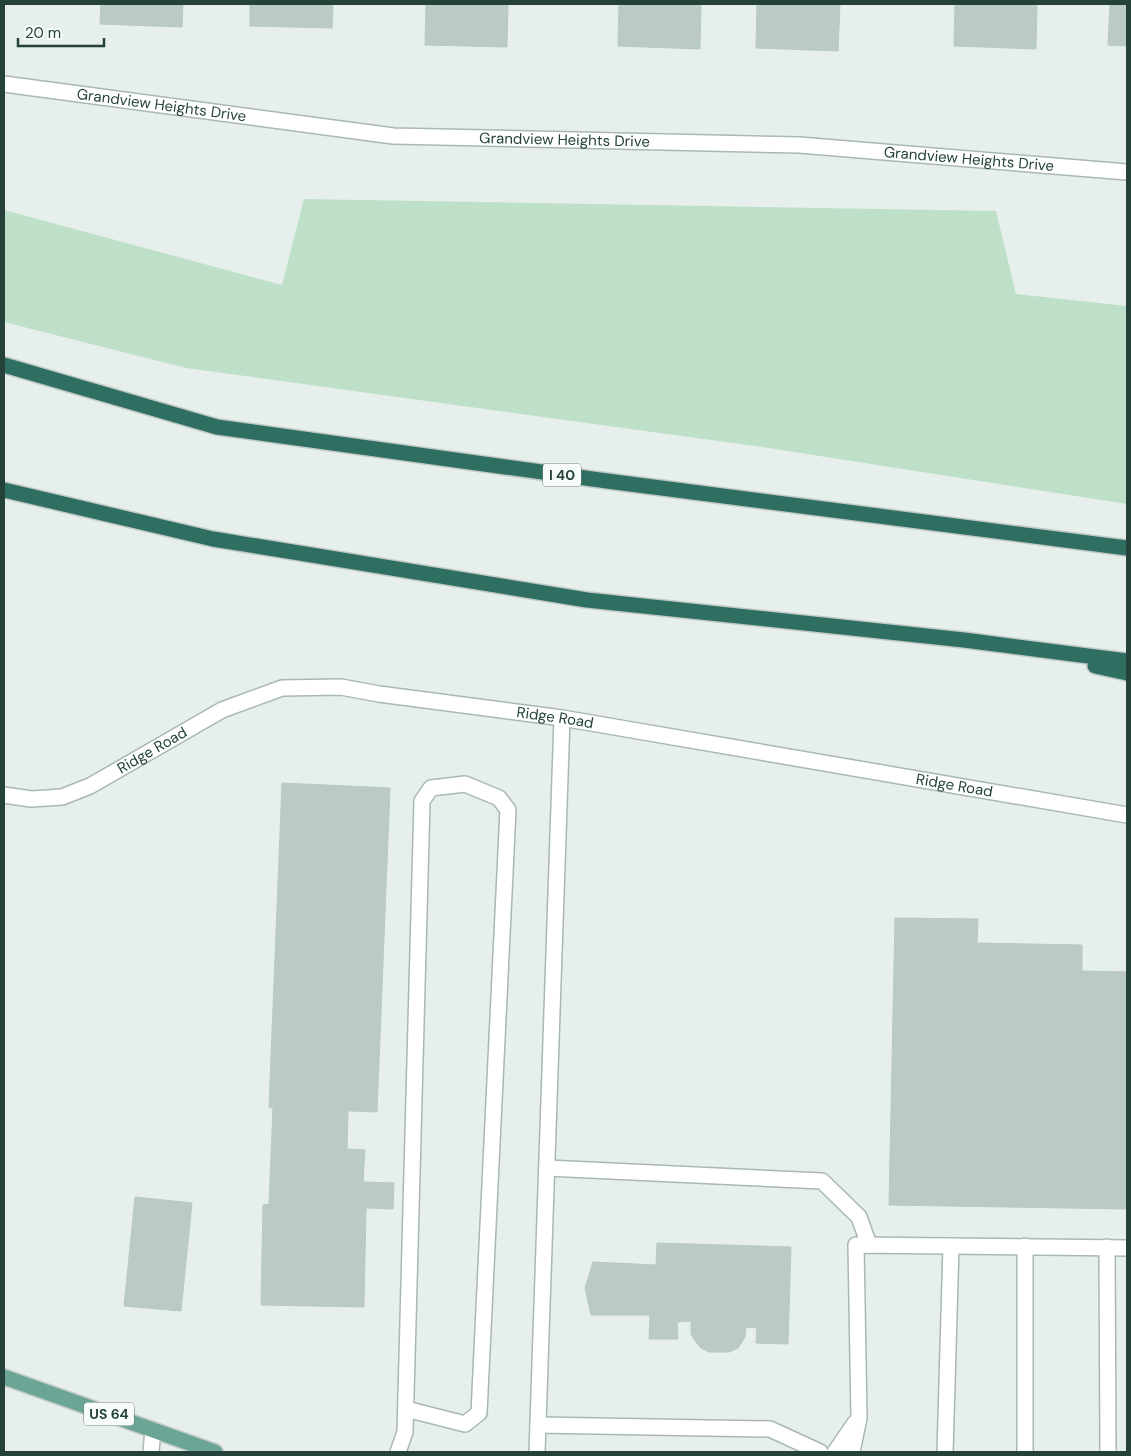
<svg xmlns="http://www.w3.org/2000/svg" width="1131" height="1456" viewBox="0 0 1131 1456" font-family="'DM Sans',sans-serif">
  <rect width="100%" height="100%" fill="#e6efeb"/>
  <polygon fill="#bfe0c8" points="304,199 996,211 1016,294 1127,306 1127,504 762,447 186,368 4,322 4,210 282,285"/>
  <g fill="#bbcac4" stroke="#b8c9c2">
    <polygon points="101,4 183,4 182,27 100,24"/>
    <polygon points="250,4 333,4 332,28 250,26"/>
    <polygon points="426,4 508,4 507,47 425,45"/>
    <polygon points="619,4 701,4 700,49 618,46"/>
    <polygon points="757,4 840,4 838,51 756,48"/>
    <polygon points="955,4 1037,4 1036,49 954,46"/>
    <polygon points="1110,4 1127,4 1127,46 1108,45"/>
    <polygon points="282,783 390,788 377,1112 273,1108 269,1107"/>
    <polygon points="895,918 978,919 977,943 1082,945 1082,971 1127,972 1127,1209 889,1205"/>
    <polygon points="273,1108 348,1111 347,1149 365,1150 363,1182 394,1183 393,1209 269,1204"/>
    <polygon points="135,1197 192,1203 181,1311 124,1306"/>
    <polygon points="269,1204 366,1208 364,1307 261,1305 263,1205"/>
    <polygon points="657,1243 791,1247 788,1344 756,1343 757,1328 746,1327 745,1337 738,1348 729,1352 709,1352 701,1348 696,1342 691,1334 691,1321 677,1322 678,1339 649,1339 650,1315 591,1315 585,1288 593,1262 656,1265"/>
  </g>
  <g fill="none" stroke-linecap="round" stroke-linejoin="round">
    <g stroke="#a8b8b2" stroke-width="18">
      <g id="minor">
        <path id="s1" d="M4,84L393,136L799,145L1127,172"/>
        <path id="s2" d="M4,795L31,799L62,797L90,786L222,710L282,688L341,687L379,694L562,718L1127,815"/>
        <polyline points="547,1168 822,1181 859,1217 869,1245"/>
        <polyline points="1025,1246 1025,1452"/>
        <polyline points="1107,1247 1108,1452"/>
        <polyline points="538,1425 770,1429 820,1452"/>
        <polyline points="151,1452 153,1430"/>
        <polyline points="398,1452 405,1432 422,801 431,788 465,784 499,798 508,810 479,1413 465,1424 406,1409"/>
        <polyline points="537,1452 562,718"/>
        <polyline points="835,1452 855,1423"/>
        <polyline points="852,1452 859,1418 856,1245 1127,1248"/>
        <polyline points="945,1452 951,1246"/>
      </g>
    </g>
    <g stroke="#c2cac8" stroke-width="18">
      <polyline id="major" points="4,1377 215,1452"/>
    </g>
    <g stroke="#c2cac8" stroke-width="18">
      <g id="highway">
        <polyline points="4,365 217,427 607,481 1127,548"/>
        <polyline points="4,490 213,539 587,600 964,640 1127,661"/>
        <polyline points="1095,666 1127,673"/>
      </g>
    </g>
    <use href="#minor" stroke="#fff" stroke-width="15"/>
    <use href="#major" stroke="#6aa596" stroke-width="15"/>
    <use href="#highway" stroke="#2f6f62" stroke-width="15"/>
  </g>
  <g text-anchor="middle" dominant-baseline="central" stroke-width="4.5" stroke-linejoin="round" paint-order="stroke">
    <g fill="#f7fbf9" stroke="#637a73" stroke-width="1">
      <rect x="543" y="463.5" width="38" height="23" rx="4"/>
      <rect x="84" y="1402.5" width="50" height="23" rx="4"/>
    </g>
    <g font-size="14" font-weight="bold" fill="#24423a">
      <text x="562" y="475">I 40</text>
      <text x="109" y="1414">US 64</text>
    </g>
    <g font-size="15" fill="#24423a" stroke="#f7fbf9">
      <text stroke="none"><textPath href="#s1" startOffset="159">Grandview Heights Drive</textPath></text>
      <text stroke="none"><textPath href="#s1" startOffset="564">Grandview Heights Drive</textPath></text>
      <text stroke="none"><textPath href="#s1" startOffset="969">Grandview Heights Drive</textPath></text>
      <text stroke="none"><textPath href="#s2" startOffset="580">Ridge Road</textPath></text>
      <text stroke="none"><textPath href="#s2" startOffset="160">Ridge Road</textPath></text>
      <text stroke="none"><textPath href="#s2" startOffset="985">Ridge Road</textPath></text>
    </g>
  </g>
  <rect width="1131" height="1456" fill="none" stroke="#24423a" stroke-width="10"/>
  <path d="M18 38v8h86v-8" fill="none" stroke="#24423a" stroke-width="2.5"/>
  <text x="25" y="38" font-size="15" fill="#24423a" stroke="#f7fbf9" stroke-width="4" paint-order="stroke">20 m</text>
</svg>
